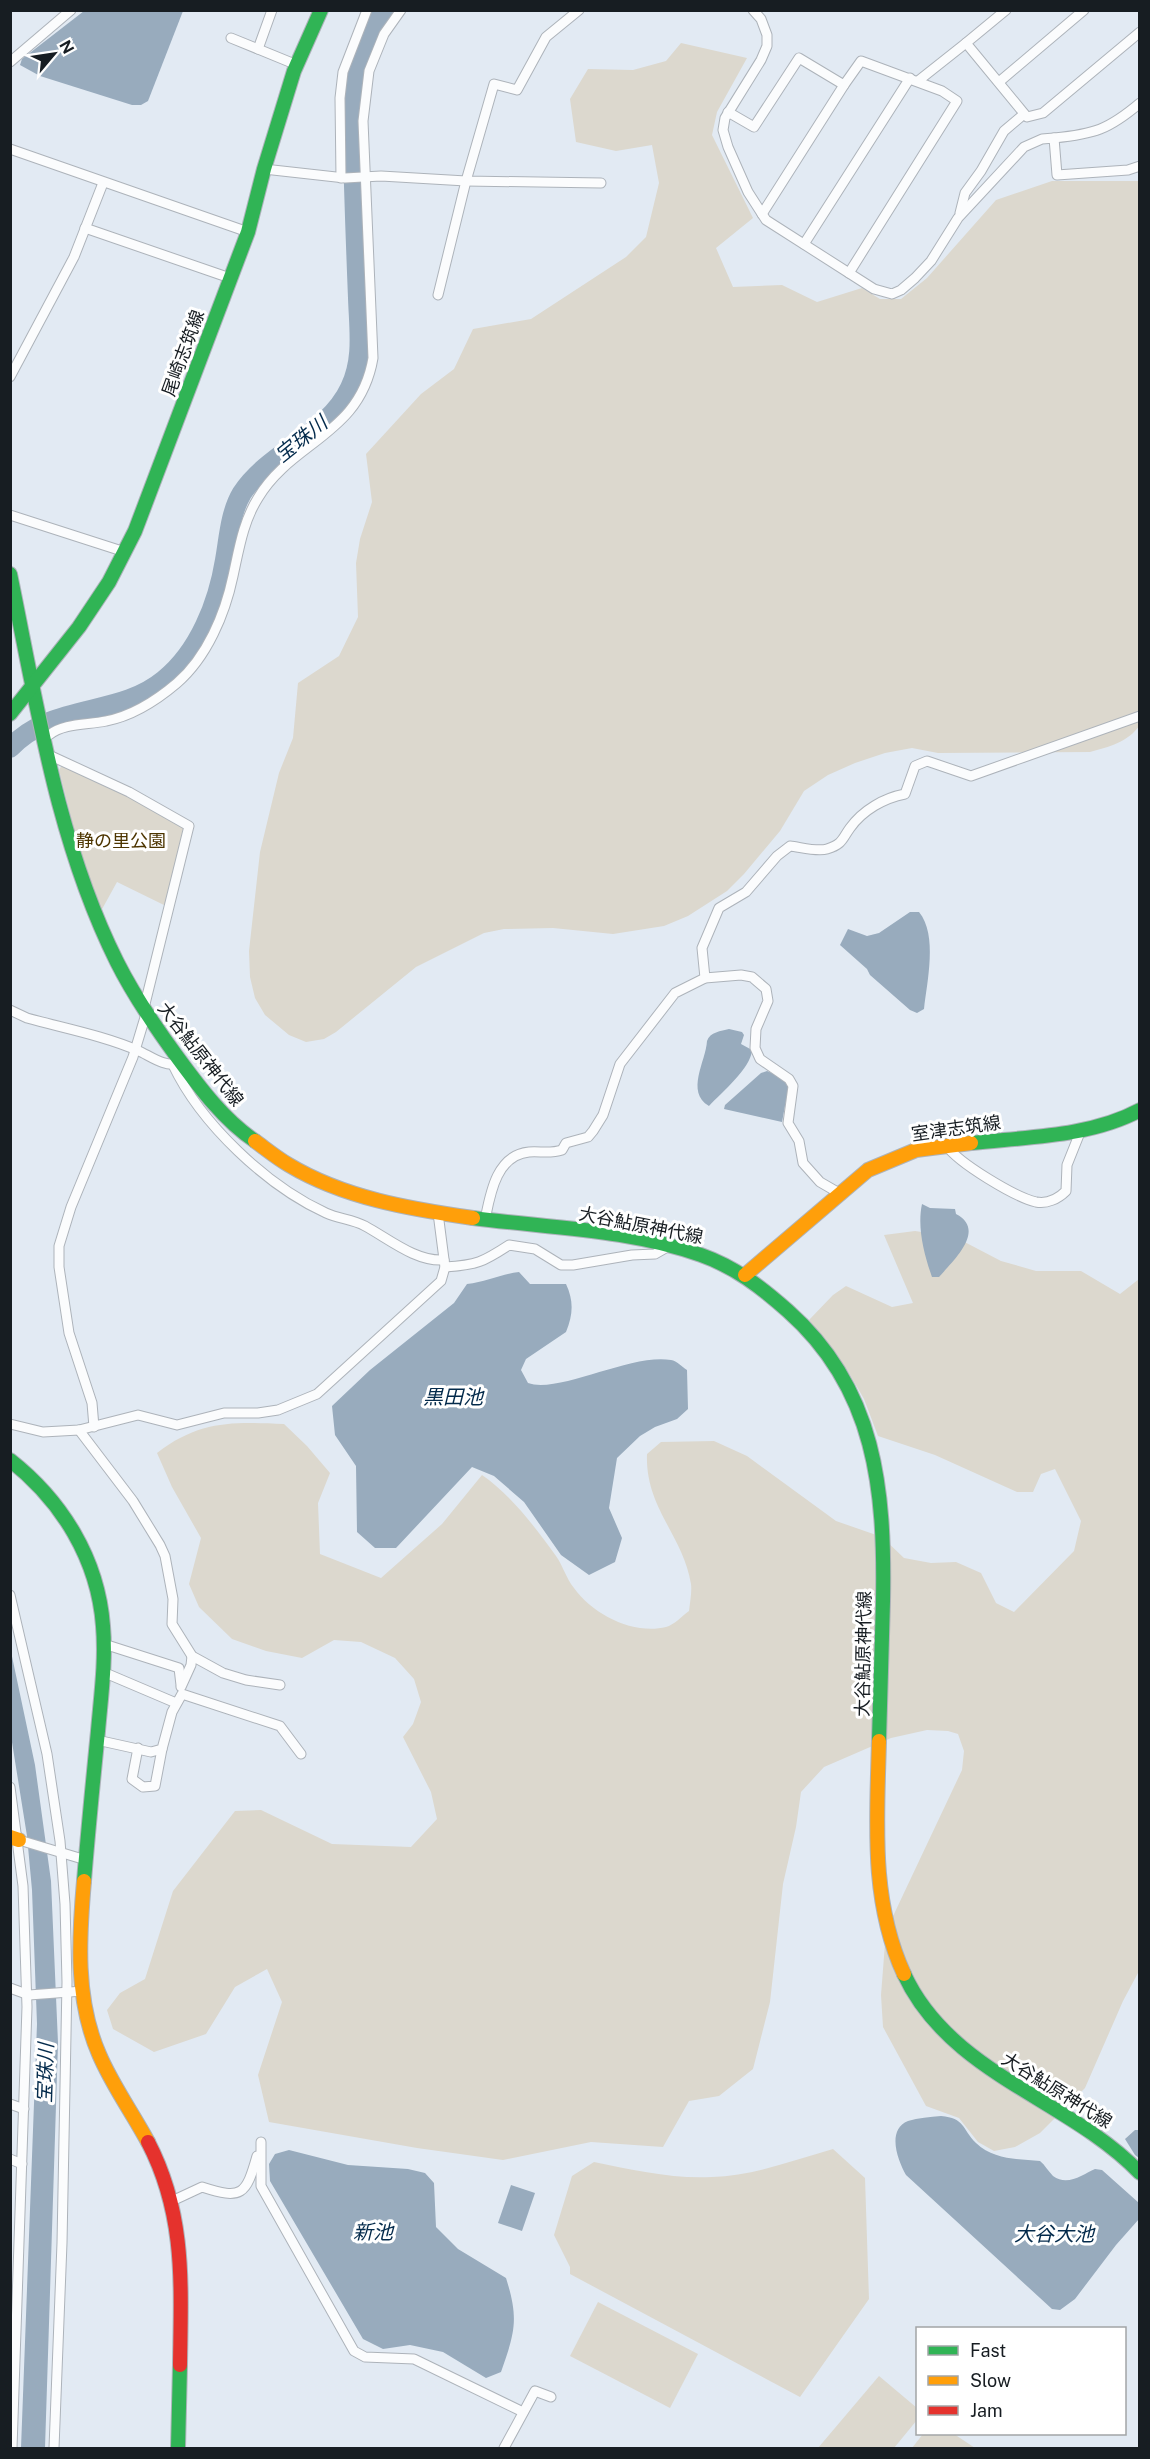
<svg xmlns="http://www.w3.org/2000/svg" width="1150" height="2459" viewBox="0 0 1150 2459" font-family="'Public Sans','Noto Sans JP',sans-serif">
  <rect width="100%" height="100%" fill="#e2eaf3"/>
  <g fill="#dcd8ce">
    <path d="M681,43L747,58L717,112L712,135L753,218L716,248L733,287L782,285L817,302L862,288L880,299H901L927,278L996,200L1052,181H1139L1140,725C1128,742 1109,747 1090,752L938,753L912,748L885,753L855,763L828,775L804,791L780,831L744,874L727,891L688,916L664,926L613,934L553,928L504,929L484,933L416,967L336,1032L324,1039L306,1042L289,1035L265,1015L255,998L250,977L249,951L260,852L279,773L293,738L298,683L339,656L358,617L356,563L360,539L372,502L366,454L421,394L454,369L473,329L531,319L626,257L646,237L659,183L652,145L616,151L576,142L570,99L588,69L633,70L666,61Z"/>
    <polygon points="62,765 136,799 181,824 185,830 166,906 117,882 101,911 83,865 59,770"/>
    <path d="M915,1231L955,1237L1001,1261L1036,1271H1081L1120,1294L1139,1279V1971L1123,2001L1085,2088L1040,2133L1015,2147L994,2151L978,2142L959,2118L926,2106L883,2027L881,1995L886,1931L962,1770L964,1751L958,1734L948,1731L927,1730L891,1738L824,1767L801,1792L796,1827L783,1884L770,2002L753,2069L719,2096L689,2101L663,2147L591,2142L503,2160L417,2148L269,2122L258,2075L282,2002L267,1969L235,1987L206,2034L154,2052L113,2029L107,2010L120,1993L145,1979L173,1891L235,1811L261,1810L332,1844L411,1847L437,1819L431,1792L403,1737L413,1724L421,1702L414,1679L395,1658L361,1642L334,1640L302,1658L266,1651L232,1639L199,1607L189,1584L201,1538L172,1487L157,1453C200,1420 233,1422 284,1424L307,1446L330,1473L318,1503L320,1554L381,1578L442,1524L482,1475C511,1495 535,1527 556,1556C563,1566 566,1578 574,1588C593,1615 634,1635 666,1627C674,1625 682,1616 689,1611C690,1602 692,1592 691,1584C683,1535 645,1508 647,1454L661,1442L714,1441L747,1456L836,1521L882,1537L904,1558L931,1563L956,1562L981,1573L996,1603L1014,1612L1074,1551L1081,1521L1055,1469L1041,1474L1033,1492H1017L935,1455L878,1436L864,1399L846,1368L809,1320L833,1295L846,1286L892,1307L913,1303L884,1235Z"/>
    <path d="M833,2149L865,2178L869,2299L800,2397L570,2274V2267L554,2235L572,2176L594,2162C633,2170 672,2179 712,2177C753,2176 794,2160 833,2149Z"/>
    <polygon points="598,2302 698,2354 670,2408 570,2356"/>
    <polygon points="879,2376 917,2408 917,2420 894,2448 818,2448"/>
    <polygon points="923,2434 954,2434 975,2448 912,2448"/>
  </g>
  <g fill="#98abbd">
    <polygon points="84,11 183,11 148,101 141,105 132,105 40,76 20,65 22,59"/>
    <path d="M910,912H919C938,935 927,982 924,1009L917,1013L910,1010L870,975L867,969L840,945L848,929L867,936L879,933Z"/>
    <path d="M729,1029L742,1032L744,1035L741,1044L752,1050C751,1068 722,1092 709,1106C685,1092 706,1061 707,1041C710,1032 721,1031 729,1029Z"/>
    <polygon points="767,1071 781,1077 789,1085 782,1122 724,1109 725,1105 761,1073"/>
    <path d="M922,1204L930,1208L955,1209L956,1214C987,1230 953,1261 939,1277H932C924,1254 917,1227 922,1204Z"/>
    <path d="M519,1272L530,1284H566C574,1301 573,1315 566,1332L526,1359L521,1370L528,1383C559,1394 631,1353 671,1360C677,1361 682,1367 687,1370L688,1409L677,1419L655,1427L640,1436L617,1458L609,1508L622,1538L615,1562L589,1575L561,1555L524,1502L494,1476L472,1467L396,1548H375L357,1532L356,1466L335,1435L332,1406L370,1370L454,1303L467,1284C486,1282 501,1274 519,1272Z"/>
    <polygon points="10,1647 35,1765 51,1881 58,2043 45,2448 21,2448 37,2024 32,1890 27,1836 11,1736"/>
    <path d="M941,2116C965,2118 962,2129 976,2143C994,2160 1018,2159 1040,2161C1045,2165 1048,2171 1053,2176C1068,2187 1083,2174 1095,2169L1102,2170L1139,2203V2219L1116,2245L1075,2299L1060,2310L1052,2309L906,2175C898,2161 886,2130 908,2121C918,2118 930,2117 941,2116Z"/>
    <polygon points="1135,2130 1139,2130 1139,2158 1135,2155 1125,2139"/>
    <path d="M289,2150L348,2165L408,2169L425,2173L434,2183L436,2227L458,2249L506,2278C519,2319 515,2332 501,2372L486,2378L443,2352L410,2345L383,2349L363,2339L270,2181L269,2164L275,2154Z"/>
    <polygon points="511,2185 535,2193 522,2231 498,2223"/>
  </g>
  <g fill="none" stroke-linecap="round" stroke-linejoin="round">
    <path stroke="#98abbd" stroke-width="20" d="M10,748C53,702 118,718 164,680C199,652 218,603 225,560C229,538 230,513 242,493C270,451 328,435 350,388C364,359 359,329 358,298C356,247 354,197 353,146C353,122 351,96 356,73C360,52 372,27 385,10"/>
    <g stroke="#adb3ba" stroke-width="11">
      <g id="street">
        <polyline points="753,10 761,19 767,35 767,46 761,60 725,118 723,130 728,147 748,192 766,220 874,289 892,294 901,290 915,278 931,261 958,218 1024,147 1042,139 1054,138 1057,175 1128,170 1140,166"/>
        <polyline points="1006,10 966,43 1027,117 1043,113 1140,32"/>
        <polyline points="231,38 297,65"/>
        <polyline points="258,49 272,10"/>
        <polyline points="10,62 71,10"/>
        <polyline points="918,81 966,43"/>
        <polyline points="999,82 1084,10"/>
        <polyline points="728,112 754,127 799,58 844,85 861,61 942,91 957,101 849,273"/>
        <path d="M1054,138C1094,134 1108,130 1140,103"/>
        <polyline points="10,149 248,232"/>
        <polyline points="264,169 345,178 381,176 466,181 601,183"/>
        <polyline points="341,178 340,98 343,72 367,10"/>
        <polyline points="960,213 965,193 981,171 1004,131 1024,114"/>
        <polyline points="762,214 844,85"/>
        <polyline points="85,228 230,278"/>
        <polyline points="804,244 910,78"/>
        <polyline points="438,295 466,181 494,84 517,90 546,37 579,10"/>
        <polyline points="10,377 74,257 103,183"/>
        <polyline points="10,515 125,552"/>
        <path d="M49,735C64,723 88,725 106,721C132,716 157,700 177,683C207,657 225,614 233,576C239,549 243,522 258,498C292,441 360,435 373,358L363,121L369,71L384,34L401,10"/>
        <polyline points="49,755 129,792 189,826 144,1008"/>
        <path d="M705,978L702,948L719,908L746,892L777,856L790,846C800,847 817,852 827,849C843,844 842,839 850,828C863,810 884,798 905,794L915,766L927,761L971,776L1140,716"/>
        <path d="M10,1010L27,1018C63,1028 105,1036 139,1051C150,1056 166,1068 178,1063"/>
        <path d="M173,1065C201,1124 267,1186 326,1213C339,1219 352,1219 365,1226C389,1239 416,1262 444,1260"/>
        <path d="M946,1145C958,1163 1015,1197 1036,1202C1047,1204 1058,1199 1066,1191L1067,1165L1081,1130"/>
        <path d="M485,1220C490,1195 496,1155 529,1152C540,1151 550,1154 562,1150L566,1143L588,1137L593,1131L603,1115L620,1064L675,993L705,978L741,975L752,977L766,989L768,1001L756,1029L755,1048L760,1059L789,1079L793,1086L788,1123L799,1141L803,1163L820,1182L839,1193"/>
        <path d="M445,1267C477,1265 483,1262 509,1245L535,1249L561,1265H573L632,1255L655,1254L669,1246"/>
        <polyline points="10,1424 43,1432 79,1430 138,1415 177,1425 224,1413 258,1413 278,1410 317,1394 441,1281 445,1267 438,1213"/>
        <polyline points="94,1427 92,1403 69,1333 59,1267 59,1246 71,1207 133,1057 146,1014"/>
        <polyline points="79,1430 133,1501 160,1545 165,1556 173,1599 172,1624 192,1656 223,1673 246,1680 280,1685"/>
        <polyline points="10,1595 47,1754 60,1841 65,1904 67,1982 62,2243 54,2448"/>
        <polyline points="104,1644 179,1668 181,1685"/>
        <polyline points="103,1672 176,1703"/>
        <polyline points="181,1687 191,1665 192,1656"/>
        <polyline points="97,1740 151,1752 162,1749 172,1712 182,1694 280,1726 301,1754"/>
        <polyline points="138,1748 132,1779 143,1787 155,1786 162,1749"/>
        <polyline points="10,1787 23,1886 27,2007 12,2448"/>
        <polyline points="19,1840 86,1860"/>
        <polyline points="10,1988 29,1995 83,1991"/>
        <polyline points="10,2104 24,2109"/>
        <polyline points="261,2142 261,2186 354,2351 365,2357 414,2359 523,2412"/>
        <polyline points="10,2159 22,2164"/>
        <path d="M172,2201L202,2187C242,2200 246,2195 257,2156"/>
        <polyline points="504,2448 535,2391 551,2397"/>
      </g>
    </g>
    <g stroke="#adb3ba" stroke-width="16">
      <g id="fast">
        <path d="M10,574C37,705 57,842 117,962C134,996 156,1028 178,1058C200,1088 224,1120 255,1141"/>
        <polyline points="10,714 79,627 109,582 135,531 248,232 264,169 294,71 321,10"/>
        <path d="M971,1143C1026,1137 1090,1137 1140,1110"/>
        <path d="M473,1218C549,1228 629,1229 701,1255C735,1267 761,1287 788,1311C876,1389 885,1490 883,1601C882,1647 880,1694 879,1741"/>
        <path d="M10,1460C62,1501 98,1559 103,1626C106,1661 101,1696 98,1731C93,1781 88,1831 84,1881"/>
        <path d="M904,1974C950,2074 1069,2099 1140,2173"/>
        <polyline points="178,2448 180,2365"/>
      </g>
    </g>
    <g stroke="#adb3ba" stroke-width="16">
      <g id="slow">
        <path d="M255,1141C266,1149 277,1158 289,1165C344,1198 410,1209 473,1218"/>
        <polyline points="745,1275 868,1170 916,1150 971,1143"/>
        <path d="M879,1741C877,1821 870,1900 904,1974"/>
        <polyline points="10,1837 19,1840"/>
        <path d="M84,1881C79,1938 75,1999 99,2054C112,2085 132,2112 148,2142"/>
      </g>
    </g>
    <g stroke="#adb3ba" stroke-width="16">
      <path id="jam" d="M148,2142C186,2215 181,2285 180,2365"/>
    </g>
    <use href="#street" stroke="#fbfcfd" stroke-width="9"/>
    <use href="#fast" stroke="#30b455" stroke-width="14"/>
    <use href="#slow" stroke="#ff9f0a" stroke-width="14"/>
    <use href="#jam" stroke="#e5322d" stroke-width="14"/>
  </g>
  <g text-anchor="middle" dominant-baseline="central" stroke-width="6" stroke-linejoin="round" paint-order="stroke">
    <g font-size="18" fill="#171d22" stroke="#fff">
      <text transform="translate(183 353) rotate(-70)">尾崎志筑線</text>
      <text transform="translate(201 1054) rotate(52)">大谷鮎原神代線</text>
      <text transform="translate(956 1128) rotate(-8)">室津志筑線</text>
      <text transform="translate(641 1225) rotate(11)">大谷鮎原神代線</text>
      <text transform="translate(863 1654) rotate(-89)">大谷鮎原神代線</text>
      <text transform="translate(1057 2090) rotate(32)">大谷鮎原神代線</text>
    </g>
    <g font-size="18" fill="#4d3500" stroke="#fff">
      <text x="121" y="840">静の里公園</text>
    </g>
    <g font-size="20" font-style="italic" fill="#032a4b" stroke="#fff">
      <text transform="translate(301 439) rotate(-39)">宝珠川</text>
      <text x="453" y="1397">黒田池</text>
      <text transform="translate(45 2073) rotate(-88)">宝珠川</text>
      <text x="373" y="2232">新池</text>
      <text x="1054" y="2234">大谷大池</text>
    </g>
  </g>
  <rect width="1150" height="2459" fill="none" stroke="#171d22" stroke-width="24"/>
  <rect x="916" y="2327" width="210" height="108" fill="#ffffff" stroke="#a2a5a7" stroke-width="1.5"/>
  <rect x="928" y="2346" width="30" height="9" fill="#30b455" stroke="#a2a5a7" stroke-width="1.5"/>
  <text x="970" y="2357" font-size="18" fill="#171d22">Fast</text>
  <rect x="928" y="2376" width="30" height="9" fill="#ff9f0a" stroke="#a2a5a7" stroke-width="1.5"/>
  <text x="970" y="2387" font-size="18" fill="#171d22">Slow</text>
  <rect x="928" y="2406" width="30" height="9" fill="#e5322d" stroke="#a2a5a7" stroke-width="1.5"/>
  <text x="970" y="2417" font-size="18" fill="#171d22">Jam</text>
  <g transform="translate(54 54) rotate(61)" stroke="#ffffff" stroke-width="4.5" paint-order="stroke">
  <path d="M0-4.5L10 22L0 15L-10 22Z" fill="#171d22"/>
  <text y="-9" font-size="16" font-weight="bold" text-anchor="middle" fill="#171d22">N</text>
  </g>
</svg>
